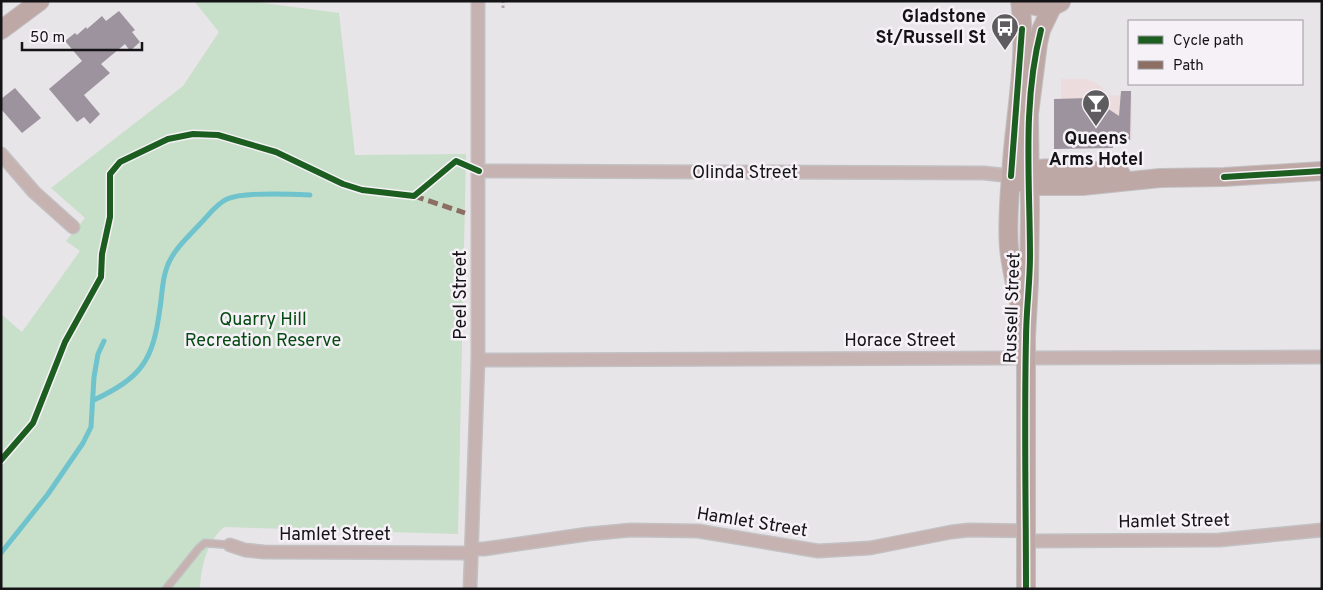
<svg xmlns="http://www.w3.org/2000/svg" width="1323" height="590" viewBox="0 0 1323 590" font-family="Overpass,sans-serif">
  <rect width="100%" height="100%" fill="#e8e5e9"/>
  <polygon fill="#ecdcdd" points="1061,79 1086,79 1098,84 1109,95 1132,96 1132,140 1061,141"/>
  <path fill="#c8dfc9" d="M194,1H248L339,13L355,155L466,154L458,534L224,527C207,542 201,566 200,589H1V314L22,332L80,251L66,241L85,218L51,188L183,86L219,32Z"/>
  <g fill="none" stroke-linecap="round" stroke-linejoin="round">
    <g stroke="#6ec3cc" stroke-width="5">
      <path d="M94,400C142,377 153,361 160,308C162,296 162,282 166,270C171,252 187,238 199,225C208,216 216,204 227,199C243,192 291,194 310,195"/>
      <polyline points="1,553 48,494 83,443 91,427 94,377 98,354 104,341"/>
    </g>
  </g>
  <g fill="#9d939f">
    <polygon points="119,11 135,30 132,32 140,42 130,51 125,44 101,64 110,73 84,95 100,114 90,124 84,117 77,122 49,89 82,61 65,41 75,33 77,35 86,27 87,29 102,16 106,21"/>
    <polygon points="15,88 41,118 22,133 1,109 1,99"/>
    <polygon points="1121,91 1131,91 1130,140 1113,140 1113,148 1054,149 1054,99 1088,98 1095,100 1119,116"/>
  </g>
  <g fill="none" stroke-linecap="round" stroke-linejoin="round">
    <g stroke="#c2c0c2" stroke-width="9">
      <polyline id="lane" points="166,589 199,548 205,543 230,545"/>
    </g>
    <g stroke="#c2c0c2" stroke-width="15">
      <g id="street">
        <polyline points="1,154 34,192 73,227"/>
        <polyline points="479,171 984,173 1011,176"/>
        <polyline points="478,360 1322,357"/>
        <polyline points="1026,541 1219,540 1322,530"/>
        <polyline points="230,545 245,550 264,552 471,553"/>
        <polyline points="471,549 484,549 588,534 631,530 698,531 818,551 870,548 951,532 969,530 1026,531"/>
        <polyline points="470,589 478,360 478,1"/>
      </g>
    </g>
    <g stroke="#c2c0c2" stroke-width="20">
      <g id="secondary">
        <path d="M1020,1C1028,59 1014,118 1011,176C1009,200 1007,225 1009,248C1011,270 1017,291 1021,312"/>
        <path d="M1024,1C1036,9 1049,9 1061,2"/>
        <polyline points="1,30 40,1"/>
        <path d="M1018,173C1046,163 1092,171 1121,174"/>
        <polyline points="1020,181 1029,186 1082,186 1160,178 1224,177 1322,171"/>
        <polyline points="1026,589 1026,337 1029,282 1030,209 1029,114 1038,43 1041,30 1052,7"/>
      </g>
    </g>
    <polyline stroke="#afa4a2" stroke-width="3" stroke-dasharray="2.5 2.5" stroke-linecap="butt" points="503,8 503,1"/>
    <use href="#lane" stroke="#c6b3b1" stroke-width="6"/>
    <use href="#street" stroke="#c6b3b1" stroke-width="12"/>
    <use href="#secondary" stroke="#bea8a6" stroke-width="18"/>
    <polyline stroke="#8d6e63" stroke-width="5" stroke-dasharray="10 5" stroke-linecap="butt" points="414,196 465,213"/>
    <g stroke="#f6f1f7" stroke-width="9">
      <g id="cycleway">
        <polyline points="1011,176 1022,29"/>
        <polyline points="1224,177 1322,171"/>
        <polyline points="1,460 33,423 65,342 101,277 102,254 110,217 110,174 120,162 168,139 193,134 218,135 276,152 343,184 362,190 414,196 456,161 479,171"/>
        <path d="M1026,589C1026,506 1024,422 1026,339C1026,311 1030,284 1030,256C1030,181 1022,104 1041,30"/>
      </g>
    </g>
    <use href="#cycleway" stroke="#1b5e20" stroke-width="6"/>
  </g>
  <defs>
    <g id="bus-pin" transform="scale(1.4375)"><path d="M0 17L-7.5 6A9.5 9.5 0 1 1 7.5 6Z" fill="#5e5c5f" stroke="#f6f1f7"/><path d="M-5-6H5V4H4V6H2V4H-2V6H-4V4H-5ZM-3.5-4V0h7V-4ZM-3.5 1.2v1.5H-2V1.2ZM2 1.2v1.5H3.5V1.2Z" fill="#fff"/></g>
    <g id="bar-pin" transform="scale(1.4375)"><path d="M0 17L-7.5 6A9.5 9.5 0 1 1 7.5 6Z" fill="#5e5c5f" stroke="#f6f1f7"/><path d="M-6-5H6L.8 .8V4.5H3.5V6h-7V4.5H-.8V.8Z" fill="#fff"/></g>
  </defs>
  <g fill-rule="evenodd">
    <use href="#bus-pin" x="1005" y="27"/>
    <use href="#bar-pin" x="1096" y="103"/>
  </g>
  <g text-anchor="middle" dominant-baseline="central" stroke-width="5" stroke-linejoin="round" paint-order="stroke">
    <g font-size="18" font-weight="bold" fill="#141315" stroke="#f6f1f7" text-anchor="end">
      <text x="986" y="17">Gladstone<tspan x="986" dy="21">St/Russell St</tspan></text>
      <text x="1096" y="139" text-anchor="middle">Queens<tspan x="1096" dy="21">Arms Hotel</tspan></text>
    </g>
    <g font-size="18" fill="#141315" stroke="#f6f1f7">
      <text x="745" y="173">Olinda Street</text>
      <text transform="translate(461 295) rotate(-90)">Peel Street</text>
      <text transform="translate(1013 308) rotate(-88)">Russell Street</text>
      <text x="900" y="341">Horace Street</text>
      <text transform="translate(1174 522) rotate(-1)">Hamlet Street</text>
      <text transform="translate(752 523) rotate(9)">Hamlet Street</text>
      <text x="335" y="535">Hamlet Street</text>
    </g>
    <g font-size="18" fill="#044a12" stroke="#f6f1f7">
      <text x="263" y="320">Quarry Hill<tspan x="263" dy="21">Recreation Reserve</tspan></text>
    </g>
  </g>
  <rect width="1323" height="590" fill="none" stroke="#141315" stroke-width="5"/>
  <rect x="1128" y="20" width="175" height="65" fill="#f6f1f7" stroke="#9c989d"/>
  <rect x="1138" y="36" width="25" height="8" fill="#1b5e20" stroke="#9c989d"/>
  <text x="1173" y="45" font-size="15" fill="#141315">Cycle path</text>
  <rect x="1138" y="61" width="25" height="8" fill="#8d6e63" stroke="#9c989d"/>
  <text x="1173" y="70" font-size="15" fill="#141315">Path</text>
  <path d="M22 42v8h120v-8" fill="none" stroke="#141315" stroke-width="2.5"/>
  <text x="30" y="42" font-size="15" fill="#141315" stroke="#f6f1f7" stroke-width="4" paint-order="stroke">50 m</text>
</svg>
